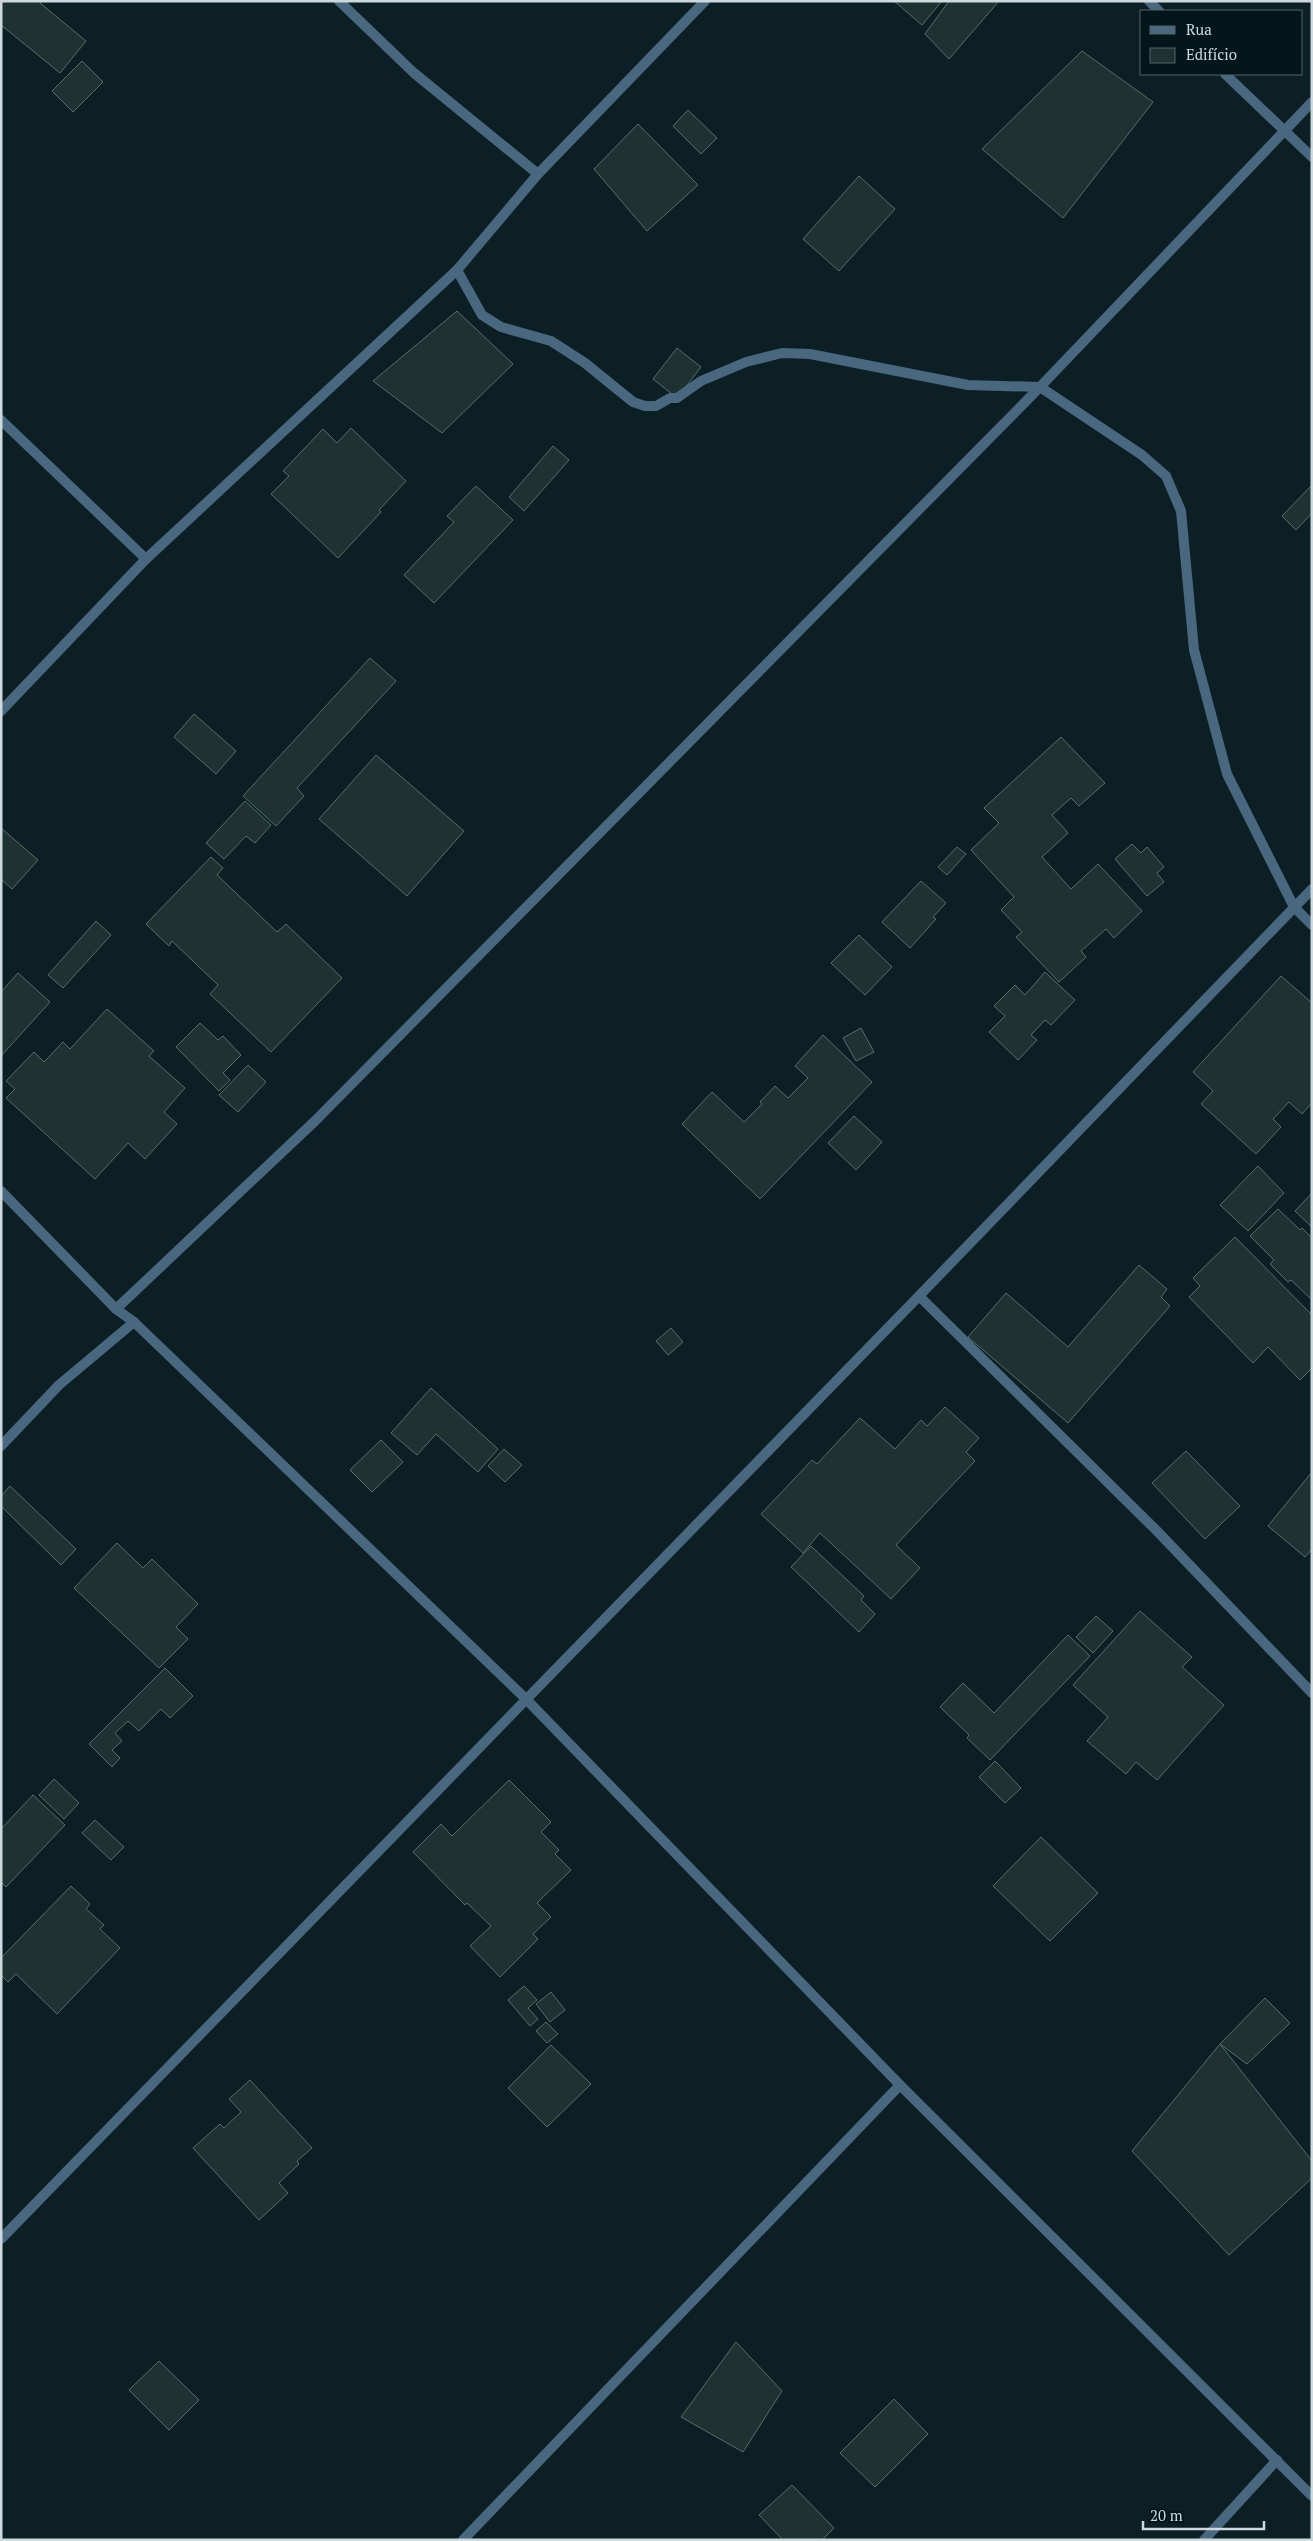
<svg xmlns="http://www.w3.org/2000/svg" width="1313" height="2541" viewBox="0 0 1313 2541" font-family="'PT Serif',serif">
  <rect width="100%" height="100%" fill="#0c1f25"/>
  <g fill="#1d3231" stroke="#576e6c">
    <polygon points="1,1 41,1 40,3 86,41 60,73 1,25"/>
    <polygon points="894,1 942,1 922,25"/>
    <polygon points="949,1 999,1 949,59 925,34"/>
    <polygon points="1082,51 1153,102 1063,218 982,149"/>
    <polygon points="82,61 103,82 73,112 52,91"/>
    <polygon points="688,110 717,138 701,154 673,126"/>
    <polygon points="638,124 698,185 647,231 594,169"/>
    <polygon points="859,176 895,209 839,271 803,239"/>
    <polygon points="457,311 513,364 442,433 373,381"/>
    <polygon points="677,348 701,367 677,398 653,379"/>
    <polygon points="351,428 406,481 379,510 381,512 338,558 271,494 289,476 283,471 323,429 337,443"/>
    <polygon points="553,446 569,460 524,511 509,497"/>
    <polygon points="1312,485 1312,513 1296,530 1282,516"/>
    <polygon points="476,486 513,520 434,603 404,575 454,522 447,516"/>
    <polygon points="370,658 396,681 297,788 304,796 276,826 243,796"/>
    <polygon points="194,714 236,751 216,774 174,737"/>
    <polygon points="1061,737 1105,783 1079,806 1071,798 1052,815 1068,833 1042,857 1071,889 1098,864 1142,911 1114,938 1106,929 1081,951 1086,957 1059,982 1016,937 1022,932 1001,910 1014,897 971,850 999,823 984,808"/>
    <polygon points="376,755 464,831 407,896 319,819"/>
    <polygon points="245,801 271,825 255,843 246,836 224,859 206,843"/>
    <polygon points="1,828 38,860 12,889 1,879"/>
    <polygon points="1132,844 1141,853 1147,847 1164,867 1157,873 1164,882 1147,896 1115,859"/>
    <polygon points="957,847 966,854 947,875 938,867"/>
    <polygon points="211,857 223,868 217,875 277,932 286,924 342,978 271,1052 210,994 218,985 172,941 169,946 146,924"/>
    <polygon points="921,881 946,903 933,917 936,919 910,948 882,922"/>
    <polygon points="96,921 111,935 63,988 48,975"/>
    <polygon points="859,935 892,967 865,995 831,963"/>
    <polygon points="1045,972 1075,1000 1051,1025 1045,1020 1031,1035 1037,1040 1018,1060 989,1032 1005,1016 994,1006 1015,985 1025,995"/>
    <polygon points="18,973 50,1002 1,1056 1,992"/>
    <polygon points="1281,976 1312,1003 1312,1103 1302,1114 1289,1102 1273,1119 1281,1127 1256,1154 1201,1104 1213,1091 1193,1072"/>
    <polygon points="107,1009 154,1051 149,1056 185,1088 164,1112 177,1124 145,1159 128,1143 95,1179 6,1098 15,1089 6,1081 34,1052 44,1062 63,1042 70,1049"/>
    <polygon points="200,1023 218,1040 223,1036 241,1055 223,1073 230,1080 219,1091 176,1047"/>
    <polygon points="861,1028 874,1052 856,1061 843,1038"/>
    <polygon points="823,1035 872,1082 760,1199 682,1124 712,1092 744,1122 762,1104 760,1102 775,1086 788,1098 808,1078 795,1066"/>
    <polygon points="248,1065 266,1082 238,1112 219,1095"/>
    <polygon points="854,1116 882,1142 856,1170 828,1143"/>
    <polygon points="1258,1166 1284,1193 1248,1231 1220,1205"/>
    <polygon points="1312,1193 1312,1227 1295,1211"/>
    <polygon points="1278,1209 1300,1230 1302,1228 1312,1238 1312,1300 1291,1280 1288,1282 1270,1264 1274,1260 1250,1236"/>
    <polygon points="1235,1237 1312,1315 1312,1368 1300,1380 1268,1347 1253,1363 1189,1297 1200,1286 1193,1278"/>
    <polygon points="1139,1265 1167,1289 1161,1297 1170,1306 1068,1423 968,1337 1006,1293 1068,1347"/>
    <polygon points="671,1328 683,1342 668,1355 656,1341"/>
    <polygon points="431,1388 498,1449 478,1472 436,1434 417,1455 391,1433"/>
    <polygon points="945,1407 979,1438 966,1452 975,1461 896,1545 920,1568 891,1599 820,1533 803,1553 761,1514 812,1460 817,1464 860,1418 895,1449 921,1420 927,1426"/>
    <polygon points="381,1440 403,1462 372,1492 350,1470"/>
    <polygon points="504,1449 522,1465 505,1482 488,1466"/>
    <polygon points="1186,1451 1240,1506 1205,1539 1152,1483"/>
    <polygon points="1312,1472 1312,1549 1305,1557 1268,1526"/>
    <polygon points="10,1486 76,1549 61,1565 1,1506 1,1496"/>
    <polygon points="117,1543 143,1568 152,1559 198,1604 176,1627 188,1639 159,1668 74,1588"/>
    <polygon points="811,1546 864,1596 861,1600 875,1614 859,1632 791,1567"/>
    <polygon points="1140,1611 1192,1657 1182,1667 1224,1705 1157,1780 1136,1762 1126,1774 1087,1741 1108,1717 1073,1685"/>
    <polygon points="1096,1616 1113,1631 1093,1653 1076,1637"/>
    <polygon points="1068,1635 1090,1656 990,1760 967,1738 969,1735 940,1707 963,1683 994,1713"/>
    <polygon points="165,1668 193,1696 170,1718 161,1709 139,1731 128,1721 115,1733 122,1741 112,1750 120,1758 112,1767 89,1744"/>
    <polygon points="995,1761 1021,1788 1005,1803 979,1777"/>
    <polygon points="54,1779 79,1803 64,1819 39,1795"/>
    <polygon points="509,1780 551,1822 541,1832 559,1850 555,1854 571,1870 537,1903 551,1917 533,1934 538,1939 500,1977 470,1946 491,1926 467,1903 465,1905 413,1852 441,1824 452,1836"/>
    <polygon points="33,1795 65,1825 6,1887 1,1882 1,1829"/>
    <polygon points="95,1820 124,1847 111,1860 82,1833"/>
    <polygon points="1041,1837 1098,1893 1050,1941 993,1886"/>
    <polygon points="71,1886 90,1904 86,1909 104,1925 100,1929 120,1948 57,2014 16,1974 8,1982 1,1975 1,1958"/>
    <polygon points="524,1986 537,2000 528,2008 538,2019 530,2026 508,2000"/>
    <polygon points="551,1992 565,2010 550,2022 536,2004"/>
    <polygon points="1265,1998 1290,2023 1247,2064 1220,2044"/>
    <polygon points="546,2022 558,2034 547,2043 536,2031"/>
    <polygon points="1220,2044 1312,2161 1312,2178 1229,2255 1132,2151"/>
    <polygon points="551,2045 591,2084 547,2127 508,2088"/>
    <polygon points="250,2080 312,2148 297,2161 299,2164 279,2183 288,2193 259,2220 193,2148 220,2124 224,2128 241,2112 229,2099"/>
    <polygon points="736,2342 782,2391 743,2452 681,2417"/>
    <polygon points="159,2361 199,2400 169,2430 129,2390"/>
    <polygon points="894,2399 928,2434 875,2487 840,2453"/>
    <polygon points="792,2485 834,2528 822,2540 783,2540 759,2515"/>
  </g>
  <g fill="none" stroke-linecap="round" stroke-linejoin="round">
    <g stroke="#4a6780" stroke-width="10">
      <polyline points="339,1 414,73 538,174"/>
      <polyline points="1149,1 1159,11"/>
      <polyline points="1225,74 1312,157"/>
      <polyline points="457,270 482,315 501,327 551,341 585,363 633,402 645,406 656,406 670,398 677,398 701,381 746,362 782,353 810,354 968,385 1040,387 1142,455 1166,476 1181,511 1194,650 1227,774 1294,907 1312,925"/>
      <polyline points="1,420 146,559"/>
      <polyline points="1,711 146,559 457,270 538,174 705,1"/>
      <polyline points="1,1191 116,1309 134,1322 526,1699 900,2085 1312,2496"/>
      <polyline points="919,1296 1158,1532 1312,1693"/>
      <polyline points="116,1309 315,1121 1040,387 1312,102"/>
      <polyline points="1,1446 59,1385 134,1322"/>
      <polyline points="1,2239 919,1296 1312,889"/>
      <polyline points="463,2540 900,2085"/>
      <polyline points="1204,2540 1277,2460"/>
    </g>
  </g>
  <rect width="1313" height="2541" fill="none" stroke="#cdd9dd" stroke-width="5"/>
  <rect x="1140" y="10" width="162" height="65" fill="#03161b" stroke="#546469"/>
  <rect x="1150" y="26" width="25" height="8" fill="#4a6780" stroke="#546469"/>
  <text x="1186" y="35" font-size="15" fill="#cdd9dd">Rua</text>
  <rect x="1150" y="48" width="25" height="15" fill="#1d3231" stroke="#546469"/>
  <text x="1186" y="60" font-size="15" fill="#cdd9dd">Edifício</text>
  <path d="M1143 2521v8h121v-8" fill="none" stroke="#cdd9dd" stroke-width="2.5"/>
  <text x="1150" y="2521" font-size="15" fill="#cdd9dd" stroke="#03161b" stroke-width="4" paint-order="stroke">20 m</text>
</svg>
